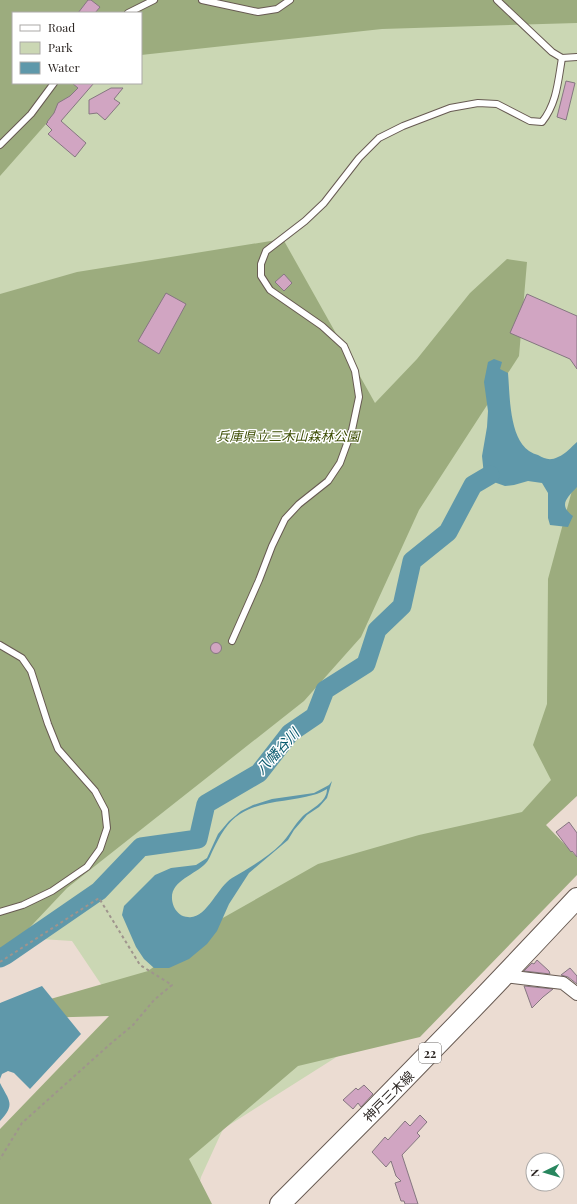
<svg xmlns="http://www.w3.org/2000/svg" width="577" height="1204" viewBox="0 0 577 1204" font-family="'Playfair Display','Noto Sans JP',serif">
  <rect width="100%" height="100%" fill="#ebdcd2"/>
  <path fill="#cbd7b4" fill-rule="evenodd" d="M0,0H577V787L346,1051L223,1129L201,1177L195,1204H0L127,1023L72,941L41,939L0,960ZM13,13H141V83H13Z"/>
  <g fill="#9cac7e">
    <polygon points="0,0 577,0 577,23 382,29 141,55 141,13 13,13 13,83 85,83 69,98 0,176"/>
    <polygon points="283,239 375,403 417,359 470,293 507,259 527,262 519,356 419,510 361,637 304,701 67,888 0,959 0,294 77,272"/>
    <polygon points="577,472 577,796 546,825 577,857 577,875 420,1037 298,1066 189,1159 212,1204 0,1204 0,1129 109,1016 0,1019 33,1004 148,971 221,919 318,864 419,835 522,812 551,780 533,745 547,704 548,579"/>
  </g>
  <g fill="#5f98aa" fill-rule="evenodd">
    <path d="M494,359L502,362L500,369L508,373C510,395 509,437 529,451C532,453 535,454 538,455C545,459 550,461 558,457C566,454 571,447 577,442V487C567,498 558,505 573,516L568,527L550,525L548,518V493L542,483L528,481L514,485L505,486L488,480L484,475L482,456L487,427L488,411L484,382L488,362Z"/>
    <path d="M332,781L327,798L319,807L307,815L294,830L288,840L249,873L229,904L217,931L207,944L189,959L169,968H154L144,959L136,947L122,915L124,906L155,875L171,868L196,865L207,858L218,834L229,821L241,811L253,805L272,799L314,793L329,785ZM327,789C327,803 310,809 302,817C294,825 289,836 281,844C267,858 249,868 232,878C218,886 206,920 188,917C182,917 177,913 174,907C164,882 193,877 206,863C209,860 211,854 213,850C220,836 227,822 240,814C262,800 290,802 313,795C318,794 323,791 327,789Z"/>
    <polygon points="42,986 81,1034 30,1089 14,1073 8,1071 2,1074 0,1079 0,1003"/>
    <path d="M0,1083C9,1101 16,1104 0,1121Z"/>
  </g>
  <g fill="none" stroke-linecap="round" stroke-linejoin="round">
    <polyline stroke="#5f98aa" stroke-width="19" points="0,958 6,955 99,891 141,847 198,839 206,804 259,773 290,733 315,716 325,690 366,664 377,630 402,606 412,561 448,532 473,485 490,475"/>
  </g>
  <g fill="#d1a5c2" stroke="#857780">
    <polygon points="88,0 91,0 100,7 95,13 78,13"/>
    <polygon points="566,81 575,83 566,120 557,117"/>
    <polygon points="72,83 94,83 61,121 86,143 75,157 48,134 52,130 46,124 48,122 47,122 54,113 58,103 70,96 78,88"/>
    <polygon points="111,88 123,88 114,99 120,103 105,120 97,113 89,114 89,100"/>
    <polygon points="284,274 292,283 284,291 275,282"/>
    <polygon points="166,293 186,304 159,354 138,341"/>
    <polygon points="527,294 577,316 577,369 570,359 510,333"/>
    <circle cx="216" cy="648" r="5.5"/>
    <polygon points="569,822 577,833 577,857 572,851 571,852 556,832"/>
    <polygon points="537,960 549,971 550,974 524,971 532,963 534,964"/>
    <polygon points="570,968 577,976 577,984 568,977 561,975"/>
    <polygon points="524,986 553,989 543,997 532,1008"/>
    <polygon points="364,1085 373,1094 361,1107 358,1103 353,1109 343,1100 356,1088 358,1090"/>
    <polygon points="420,1115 427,1122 417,1133 420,1136 402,1155 418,1204 405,1204 404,1201 401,1201 395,1183 401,1181 396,1176 391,1161 386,1167 372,1152 385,1137 388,1140 405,1121 410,1126"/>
  </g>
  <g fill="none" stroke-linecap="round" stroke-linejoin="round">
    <g stroke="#675a52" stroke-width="8">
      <g id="service">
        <polyline points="202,0 258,12 277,9 290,0"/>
        <polyline points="497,0 552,52 562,58 577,57"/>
        <polyline points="128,13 154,0"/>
        <polyline points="0,145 31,114 54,83"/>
        <path d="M232,641L259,580L272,546L285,519L299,504L328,481L340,463L352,430L359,397L355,371L344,346L322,326L270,290L261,276V264L266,251L305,221L324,203L359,158L379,138L403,126L450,108L478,103L497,104L530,121L542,122C557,103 558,81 562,58"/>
        <polyline points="0,645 22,658 31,671 48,724 58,749 95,791 105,810 107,828 100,849 87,867 52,891 23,905 0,912"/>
      </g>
    </g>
    <g stroke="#675a52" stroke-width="14">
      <polyline id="minor" points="505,976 563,983 577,994"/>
    </g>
    <g stroke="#675a52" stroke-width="22">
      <path id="primary" d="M280,1204C381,1104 480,1002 577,898"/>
    </g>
    <polyline stroke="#9f948d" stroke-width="2" stroke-dasharray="3 3" stroke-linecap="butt" points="0,962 99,898 140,965 172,985 154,1000 133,1025 109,1045 22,1123 0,1159"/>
    <use href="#service" stroke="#fff" stroke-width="6"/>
    <use href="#minor" stroke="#fff" stroke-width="12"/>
    <use href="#primary" stroke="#fff" stroke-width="20"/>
  </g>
  <g text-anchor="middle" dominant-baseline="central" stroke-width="3" stroke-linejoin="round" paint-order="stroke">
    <rect fill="#fff" stroke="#6c6866" stroke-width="1" x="419" y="1043" width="22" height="20" rx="3"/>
    <g font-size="12" font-weight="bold" fill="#2d2724">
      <text x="430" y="1053">22</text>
    </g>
    <g font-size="13" font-style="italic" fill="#3a4b00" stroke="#fff">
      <text x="288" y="435">兵庫県立三木山森林公園</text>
    </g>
    <g font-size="13" fill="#2d2724" stroke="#fff">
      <text transform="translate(388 1096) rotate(-45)">神戸三木線</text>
    </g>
    <g font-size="14" font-style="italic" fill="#08596d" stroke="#fff">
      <text transform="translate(277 751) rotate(-47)">八幡谷川</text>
    </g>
  </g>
  <rect x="12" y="12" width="130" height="72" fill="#ffffff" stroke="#aba9a7"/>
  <rect x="20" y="25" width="20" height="6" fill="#ffffff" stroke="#aba9a7"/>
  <text x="48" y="32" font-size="12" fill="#2d2724">Road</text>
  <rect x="20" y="42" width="20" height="12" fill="#cbd7b4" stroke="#aba9a7"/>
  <text x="48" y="52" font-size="12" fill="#2d2724">Park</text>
  <rect x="20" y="62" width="20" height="12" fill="#5f98aa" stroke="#aba9a7"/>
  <text x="48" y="72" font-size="12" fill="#2d2724">Water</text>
  <g transform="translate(545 1172) rotate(265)"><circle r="19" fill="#ffffff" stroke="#aba9a7"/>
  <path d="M0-3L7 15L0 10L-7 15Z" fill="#28865e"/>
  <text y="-6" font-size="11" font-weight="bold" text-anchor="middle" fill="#2d2724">N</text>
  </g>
</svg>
